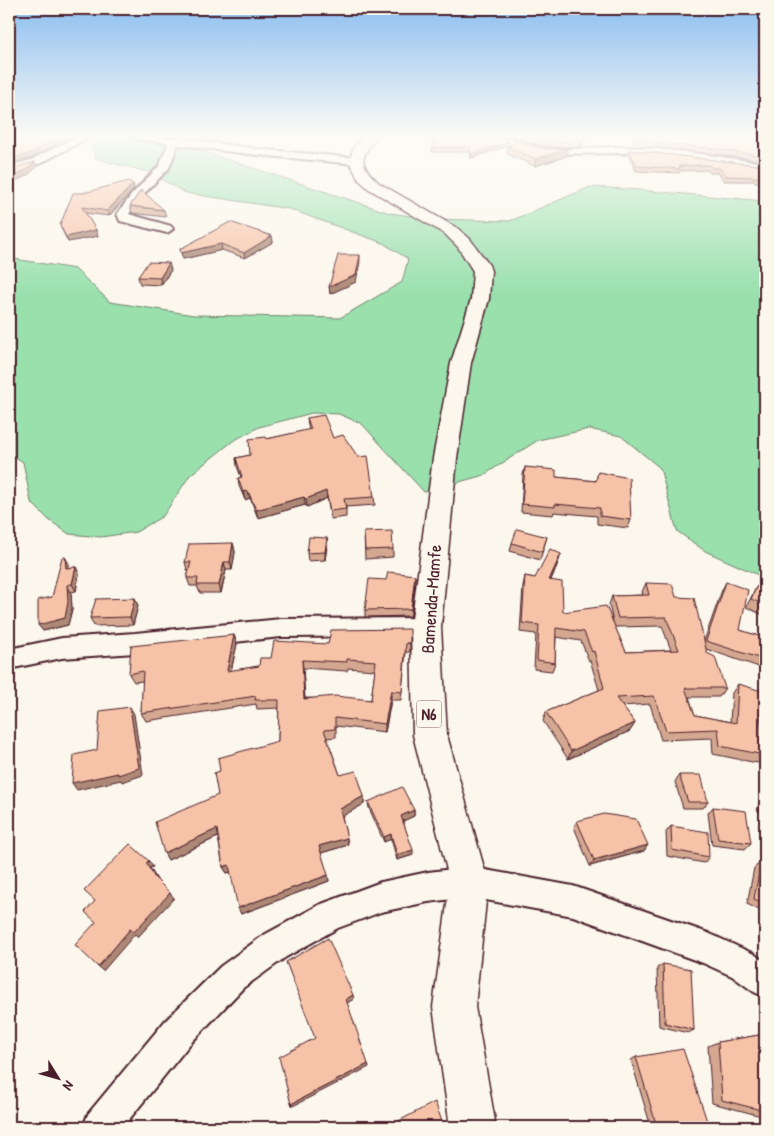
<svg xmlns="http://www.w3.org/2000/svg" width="774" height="1136" viewBox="0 0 774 1136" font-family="'Patrick Hand',sans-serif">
  <rect width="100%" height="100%" fill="#fbf7ec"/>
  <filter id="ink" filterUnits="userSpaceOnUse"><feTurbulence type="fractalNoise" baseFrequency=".02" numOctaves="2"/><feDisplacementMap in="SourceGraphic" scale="10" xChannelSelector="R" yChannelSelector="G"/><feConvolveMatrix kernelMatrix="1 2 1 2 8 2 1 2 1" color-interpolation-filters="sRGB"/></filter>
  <g filter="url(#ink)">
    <polygon fill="#99e0ad" stroke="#72806c" points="105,136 163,136 165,141 174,142 390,213 432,219 510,221 590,187 627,189 765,201 765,578 705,551 677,531 660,468 621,436 589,429 538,440 484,475 424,492 362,424 339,414 312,413 259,427 233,441 190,475 163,516 136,532 101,537 69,534 49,520 31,502 23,462 9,453 9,258 75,269 110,302 194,315 340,318 402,282 408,259 383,243 289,209 186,193 148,172 97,159 91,148"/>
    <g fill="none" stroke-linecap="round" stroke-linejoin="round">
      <g stroke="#4a1f2b" stroke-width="4">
        <g id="minor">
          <polygon points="78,136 92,136 39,164 9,172 9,166 31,160"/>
          <polygon points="132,136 174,138 190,136 186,139 257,149 356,158 361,161 356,164 257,155 178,145 169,168 140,198 129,214 171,226 173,229 167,233 120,221 117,214 132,194 160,165 168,143 137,139"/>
          <path d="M487,136C511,136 531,148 555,149C579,150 603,146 628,147C674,149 719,157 765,163V169L628,153L547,154L519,148Z"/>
          <polygon points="426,618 434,620 437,627 434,634 426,636 281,637 135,653 62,658 9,669 9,649 62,638 135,633 281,619"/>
          <polygon points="469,867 573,886 708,933 754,954 765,962 765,997 754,992 732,976 703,963 573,916 469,897 428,902 381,912 338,928 286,957 243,988 189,1045 123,1127 83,1127 88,1114 165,1021 221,966 264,935 319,905 381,882 428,872"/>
        </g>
      </g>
      <g stroke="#4a1f2b" stroke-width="3">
        <path id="highway" d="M363,136H378C361,157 356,162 379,183L457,228L470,239L489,265L491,271L489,299L471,363L457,458L441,627L447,735L488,882L475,1007L496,1127H450L433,1007L450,882L413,735L411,627L433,458L451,363L471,299L473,271L458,247L445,234L369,189L359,180L349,161L354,147Z"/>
      </g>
      <use href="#minor" fill="#fbf7ec" fill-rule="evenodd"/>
      <use href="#highway" fill="#fbf7ec" fill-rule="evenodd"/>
    </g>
    <g fill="#d4a890" stroke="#4a1f2b" fill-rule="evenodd">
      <polygon points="419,136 494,136 509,142 508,146 471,158 470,152 432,152 432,148 434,141"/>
      <polygon points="506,136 586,136 581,147 546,146"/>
      <polygon points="633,136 750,136 765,149 765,161 714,154 643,146 632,140"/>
      <polygon points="508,147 567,156 535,166 507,154"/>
      <polygon points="629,150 765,166 765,188 763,188 760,183 753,181 724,181 718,173 710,173 707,170 680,171 679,173 636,171 628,155"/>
      <polygon points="133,184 134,189 109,216 85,213 96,230 98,236 68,242 62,230 60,225 83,193"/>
      <polygon points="130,206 164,210 166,217 132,213"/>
      <polygon points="272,236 273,242 245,258 222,250 183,259 180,249"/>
      <polygon points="171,270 161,285 140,284 138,277"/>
      <polygon points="307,418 333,438 374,497 375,505 346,507 346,517 331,519 327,498 307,507 305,505 258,518 250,498 245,500 239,486 238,478 241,477 237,466 236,458 250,455 267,439 309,430 308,425"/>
      <polygon points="525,467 556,477 596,481 598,472 631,520 628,528 597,524 597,516 554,512 553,515 521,512 523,475"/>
      <polygon points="364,532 393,549 393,557 365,559"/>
      <polygon points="547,537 540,560 510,551 512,543"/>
      <polygon points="327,538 327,546 325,560 308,561 307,553"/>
      <polygon points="233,543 235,552 232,570 226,570 221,593 200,593 197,586 190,586 187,578 189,570 187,570 185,562"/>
      <path d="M561,554L558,563L551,580L563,612L614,626L609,605L612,596L643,595L642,592L646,583L676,597L704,641L722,590L726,582L740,630L765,638V669L706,649L707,653L725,688L719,697H689L695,715L730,722L732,693L738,684L765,715L760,721L764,755L757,763L713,754L712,738L661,740L650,704L622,706L635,723L630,731L568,759L543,721L546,712L599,690L590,660L589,661L581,641L556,637L555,663L552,671L534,669L536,634L520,632L523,586L525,576L535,578ZM662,626L671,650L626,652L615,627Z"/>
      <polygon points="65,557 69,564 69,568 76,567 79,574 76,591 71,592 72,609 68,625 43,631 52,597"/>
      <polygon points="415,575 411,616 365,617 365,610"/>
      <polygon points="757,586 765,589 765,616 746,607"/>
      <polygon points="135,598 138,606 133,625 94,626 90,618"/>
      <path d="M234,635L237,644L231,671L259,666L271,658L328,644L410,643V652H406L401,700H391L385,732L336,726V737L327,738L340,775L364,796V804L342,816L348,845L321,853L329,881L241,914L231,872L227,873L223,867L218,837L168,860L218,795L220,771L278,741L279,708L257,709L256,704L146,721L141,713L143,681L134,682L129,674ZM303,668L347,671L348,668L375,670L371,700L305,698Z"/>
      <polygon points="679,775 708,802 703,808 683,808 675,782"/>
      <polygon points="765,790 765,814 757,810"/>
      <polygon points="368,802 414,810 414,816 403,821 413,855 397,860 391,839 384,842 369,808"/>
      <polygon points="713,807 751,843 745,849 712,845 708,813"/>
      <polygon points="577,821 644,851 590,866 574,827"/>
      <polygon points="671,826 709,857 704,863 667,856 666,832"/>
      <polygon points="761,862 765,864 765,913 747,904 754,868"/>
      <polygon points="663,964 694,1030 688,1033 659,1026 657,968"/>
      <polygon points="765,1034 765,1117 712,1103 708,1046 718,1042"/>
      <polygon points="636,1057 709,1127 651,1127 631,1060"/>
    </g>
    <g fill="#ad8876" stroke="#4a1f2b">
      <polygon points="61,136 76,136 62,141 30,158 9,164 9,159"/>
      <polygon points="585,136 586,136 581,147 582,142"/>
      <polygon points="509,142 508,146 471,158 471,154"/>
      <polygon points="568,149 567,156 535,166 536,159"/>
      <polygon points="35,162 37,167 28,175 9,184 9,178"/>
      <polygon points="133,184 134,189 109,216 107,211"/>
      <polygon points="96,230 98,236 68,242 66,237"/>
      <polygon points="272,236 273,242 245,258 244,253"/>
      <polygon points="221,244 222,250 183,259 181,253"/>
      <polygon points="360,255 360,262 356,282 330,294 329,287"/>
      <polygon points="169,263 171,270 161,285 160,278"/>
      <polygon points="248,491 250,498 245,500 243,492"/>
      <polygon points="326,491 327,498 307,507 306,499"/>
      <polygon points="304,497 305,505 258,518 256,510"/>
      <polygon points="327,538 327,546 325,560 325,552"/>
      <polygon points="233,543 235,552 232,570 230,562"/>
      <polygon points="561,554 558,563 547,589 549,580"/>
      <polygon points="65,557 69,564 70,575 66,568"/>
      <polygon points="224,562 226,570 221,593 219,585"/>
      <polygon points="76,567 79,574 76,591 72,584"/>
      <polygon points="415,575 415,582 411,616 411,609"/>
      <polygon points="67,585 71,592 72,609 68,625 43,631 38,625"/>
      <polygon points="135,598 138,606 133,625 130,617"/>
      <polygon points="234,635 237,644 229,680 227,671"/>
      <polygon points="302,660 303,668 305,707 304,699"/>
      <polygon points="391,691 391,700 385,732 385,724"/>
      <polygon points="130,707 134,714 143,775 122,782 121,780 77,790 72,783"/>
      <polygon points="635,723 630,731 568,759 571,751"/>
      <polygon points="364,796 364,804 341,817 340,809"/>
      <polygon points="414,810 414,816 401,822 401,816"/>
      <polygon points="217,829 220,836 168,860 164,853"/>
      <polygon points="391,834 391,839 384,842 384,837"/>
      <polygon points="347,838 348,845 321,853 319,846"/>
      <polygon points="648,845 644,851 590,866 594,860"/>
      <polygon points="413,850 413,855 397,860 397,855"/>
      <polygon points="149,861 153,867 150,868 159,883 146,863"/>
      <polygon points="229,865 233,871 227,873 223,867"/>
      <polygon points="328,875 329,881 241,914 238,908"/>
      <polygon points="170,893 174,898 138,937 135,934 103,971 98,967 130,929"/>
      <polygon points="353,995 354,999 347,1003 346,999"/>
      <polygon points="368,1064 369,1067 293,1106 291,1104"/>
    </g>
    <g fill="#f7c3a8" stroke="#4a1f2b" fill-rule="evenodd">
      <polygon points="9,136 61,136 29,154 9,159"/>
      <polygon points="433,136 494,136 509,142 471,154 470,147 432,148 435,137"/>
      <polygon points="524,136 585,136 582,142 547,142"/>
      <polygon points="635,136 750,136 765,149 765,156 715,149 644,141"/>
      <polygon points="515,142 548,149 568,149 536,159 508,147"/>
      <polygon points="629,150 765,166 765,183 764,183 762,178 754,177 726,176 720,168 712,168 709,165 679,166 680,169 637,166"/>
      <polygon points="35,162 26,170 9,178 9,169"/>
      <polygon points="129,181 133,184 107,211 82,207 96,230 66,237 60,225 73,193 83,193"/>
      <polygon points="141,190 164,210 130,206"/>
      <polygon points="230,222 272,236 244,253 221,244 181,253 180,249"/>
      <polygon points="338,255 360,255 356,275 329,287"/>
      <polygon points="148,262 169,263 160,278 138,277"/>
      <polygon points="324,415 333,438 343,435 358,457 368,456 374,497 344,499 346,509 330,511 326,491 306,499 304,497 256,510 248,491 243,492 238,478 242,477 236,458 250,455 249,439 266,437 267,439 311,429 307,418"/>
      <polygon points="525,467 556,470 556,477 596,481 598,472 629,478 631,520 600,516 600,508 555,504 555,507 522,504"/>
      <polygon points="517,529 547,537 542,552 512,543"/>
      <polygon points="392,531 393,549 365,550 364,532"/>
      <polygon points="309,537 327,538 325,552 307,553"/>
      <polygon points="233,543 230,562 224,562 219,585 197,585 198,578 187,578 191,562 185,562 189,544"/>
      <polygon points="550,549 561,554 549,580 562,582 563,612 606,606 626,652 679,650 666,617 618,618 612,596 649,595 646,583 672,584 676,597 694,598 707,653 715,657 725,688 685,688 695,715 736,723 738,684 765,692 765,715 760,714 764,755 720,746 718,729 666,731 654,696 616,698 635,723 571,751 546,712 604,688 594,651 592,652 584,632 556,628 555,663 537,660 539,625 522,623 525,576 535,578"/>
      <polygon points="62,557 65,557 66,568 76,567 72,584 67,585 68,602 65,618 38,625 38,600 52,597"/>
      <polygon points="388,572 415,575 411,609 365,610 369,579 386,580"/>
      <polygon points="726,582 748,590 740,630 765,638 765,660 706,641"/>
      <polygon points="757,586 765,589 765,605 751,599"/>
      <polygon points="135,598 130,617 90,618 96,599"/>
      <path d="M410,629V643H406L402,692L391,691L385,724L335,718V729L324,730L340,775L356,771L364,796L340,809L347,838L319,846L328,875L238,908L229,865L223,867L217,829L164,853L155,822L218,795L214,773L220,771L218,758L278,741L279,700H255L256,696L141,713L143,671L129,674L131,646L234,635L227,671L259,666L260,658H271L274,641L328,644L331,630ZM347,659L376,661L371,700L335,696L304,699L302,660L347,662Z"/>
      <polygon points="130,707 139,768 118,775 118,773 72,783 74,755 97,750 100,711"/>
      <polygon points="679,775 701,775 708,802 688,802"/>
      <polygon points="402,787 414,810 401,816 413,850 397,855 391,834 384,837 368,802"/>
      <polygon points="713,807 746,811 751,843 718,839"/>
      <polygon points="604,814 636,819 648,845 594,860 577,821"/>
      <polygon points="671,826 708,832 709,857 672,850"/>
      <polygon points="130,844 149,861 146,863 155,878 170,893 134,932 130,929 98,967 75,945 96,922 85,912 95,901 84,891"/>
      <polygon points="761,862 765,864 765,904 754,899"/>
      <polygon points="328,938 353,995 346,999 368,1064 291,1104 279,1057 315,1038 286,962"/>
      <polygon points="663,964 691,969 694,1030 665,1023"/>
      <polygon points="765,1034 765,1111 722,1100 718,1042"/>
      <polygon points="683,1049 709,1127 657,1127 636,1057"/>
      <polygon points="435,1102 444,1127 387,1127"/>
      <polygon points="335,1120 341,1127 330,1127"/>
    </g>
  </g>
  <linearGradient id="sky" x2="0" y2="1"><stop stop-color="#8bbef0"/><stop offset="0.46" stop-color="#fdfbf6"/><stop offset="1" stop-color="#fdfbf6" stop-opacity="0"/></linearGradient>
  <rect width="774" height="295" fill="url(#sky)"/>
  <g text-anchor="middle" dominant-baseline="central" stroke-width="4" stroke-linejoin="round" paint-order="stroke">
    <rect fill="#fbf7ec" stroke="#7f6065" stroke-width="1" x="416.5" y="700.5" width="25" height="27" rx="4"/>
    <g font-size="16" font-weight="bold" fill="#4a1f2b">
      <text x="429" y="714">N6</text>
    </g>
    <g font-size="18" fill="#4a1f2b" stroke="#fbf7ec">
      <text transform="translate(431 599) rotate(-86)">Bamenda-Mamfe</text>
    </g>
  </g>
  <rect width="774" height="1136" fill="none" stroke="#fbf7ec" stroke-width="30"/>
  <rect x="15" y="15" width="744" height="1106" fill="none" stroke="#4a1f2b" stroke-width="2" filter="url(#ink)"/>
  <g transform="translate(58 1078) rotate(127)" stroke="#fbf7ec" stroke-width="4" paint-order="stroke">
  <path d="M0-4L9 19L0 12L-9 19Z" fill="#4a1f2b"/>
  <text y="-8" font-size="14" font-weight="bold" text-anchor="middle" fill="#4a1f2b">N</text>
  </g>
</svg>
